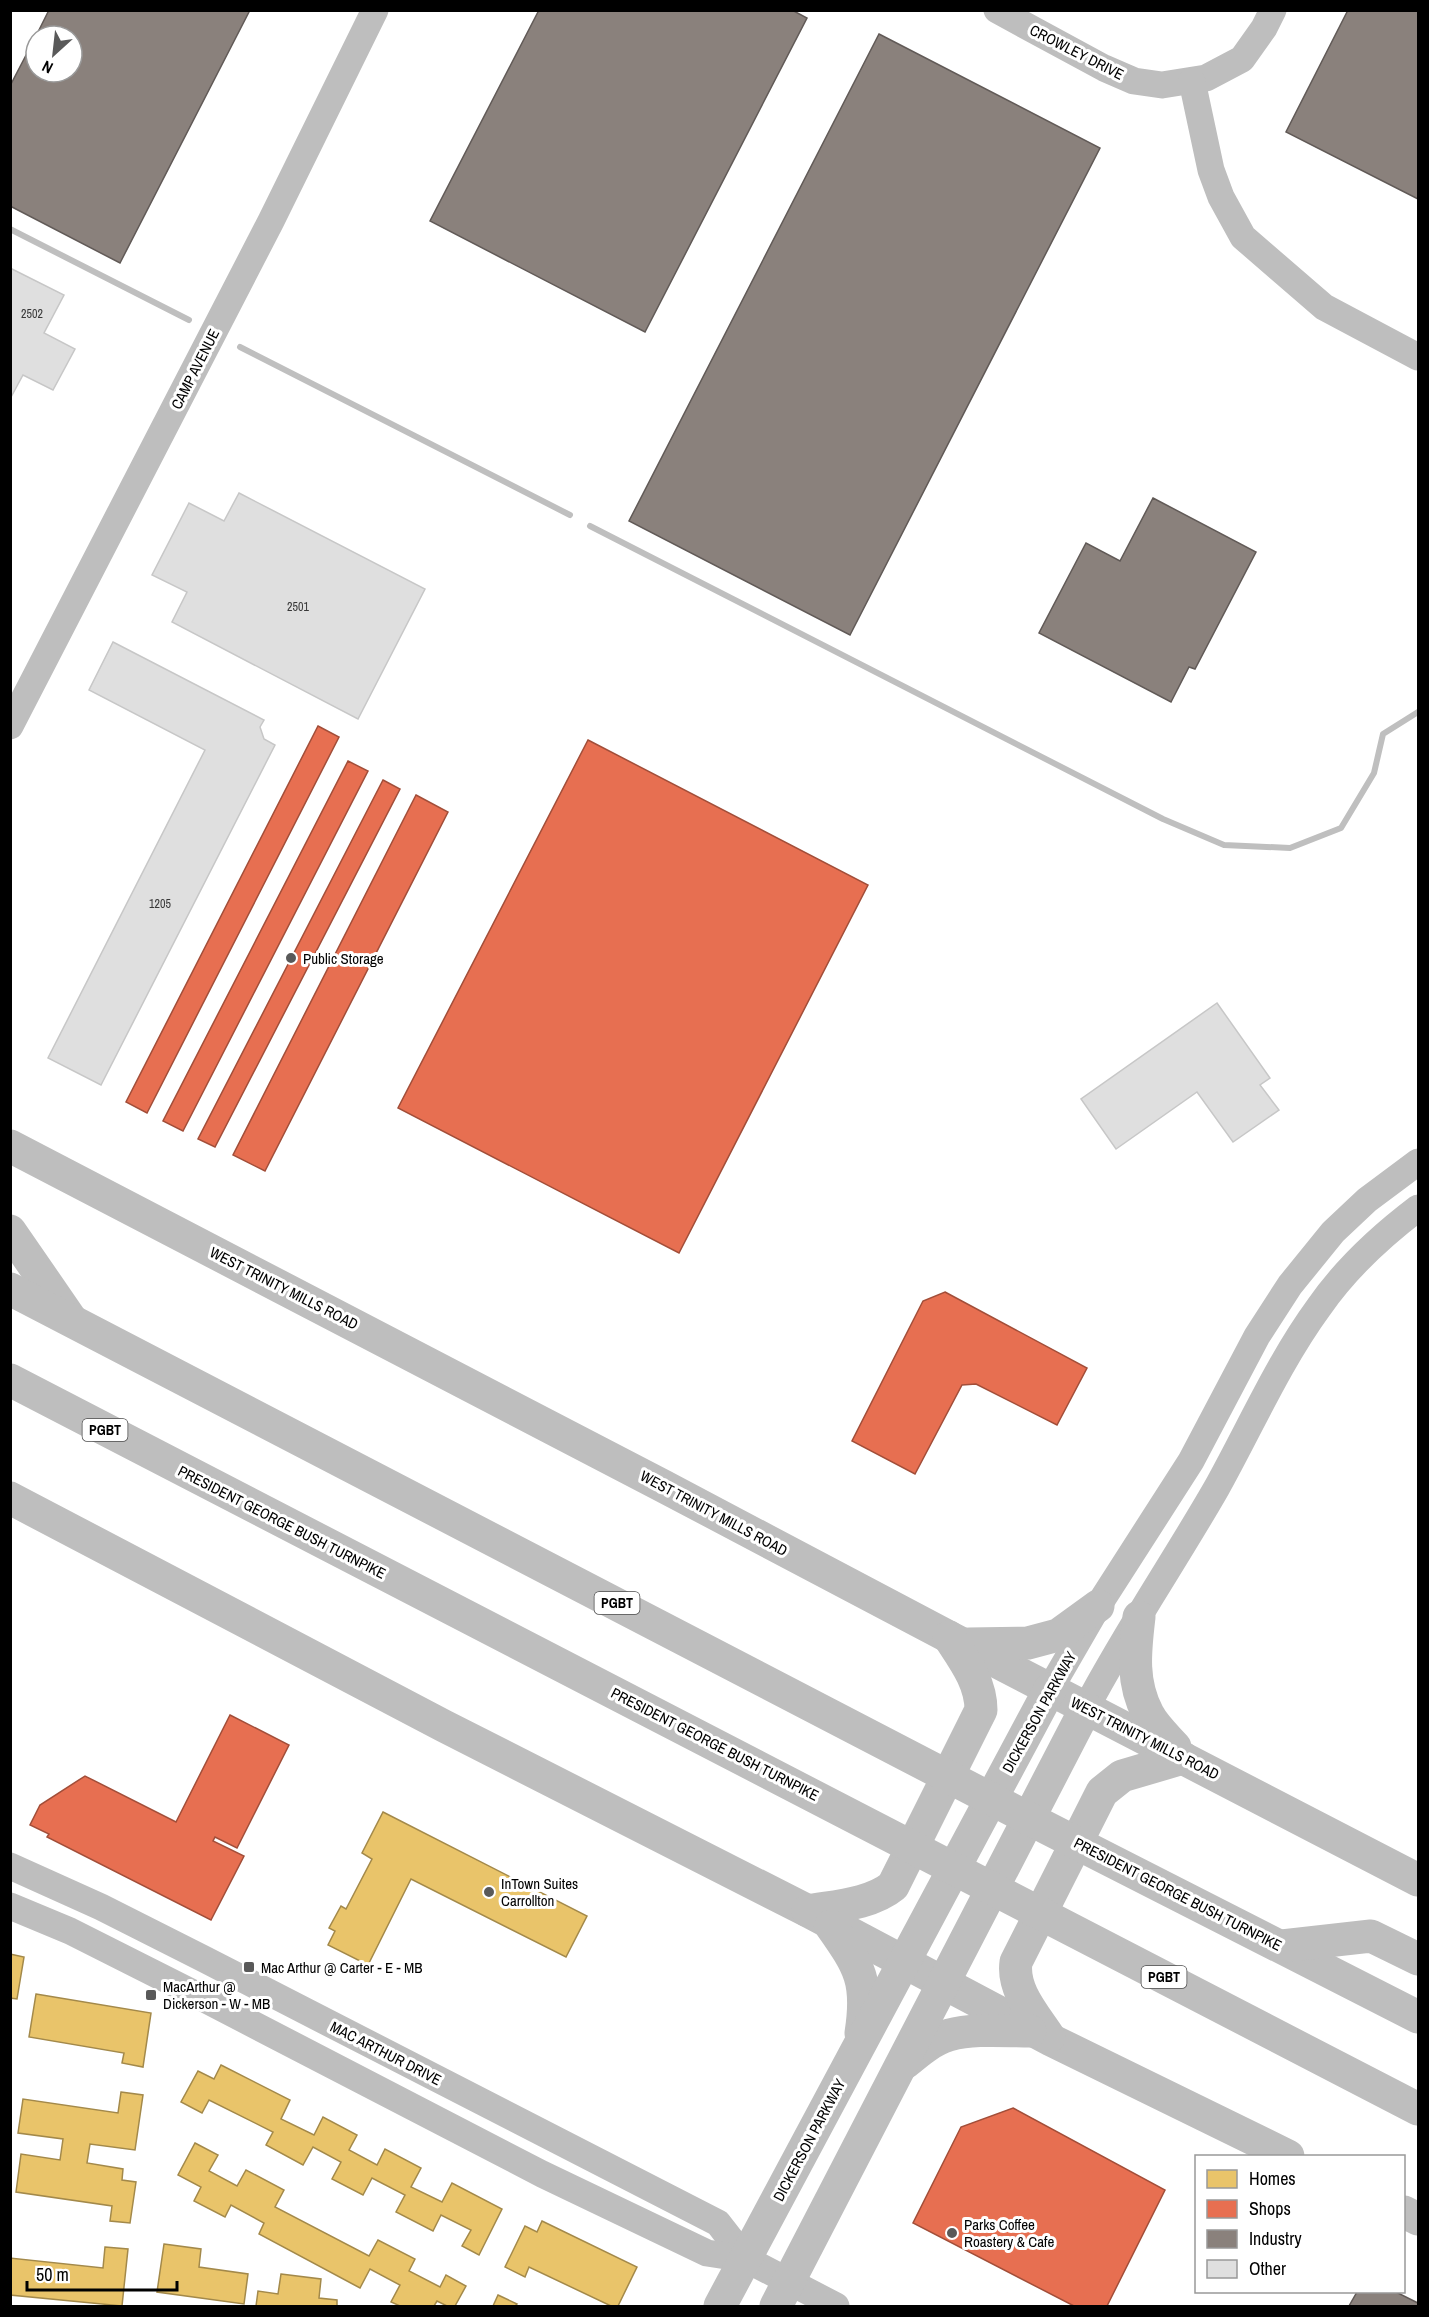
<svg xmlns="http://www.w3.org/2000/svg" width="1429" height="2317" viewBox="0 0 1429 2317" font-family="'Archivo Narrow',sans-serif">
  <rect width="100%" height="100%" fill="#fff"/>
  <g fill="#e9c46a" stroke="#a3894a" stroke-width="1.5">
    <polygon points="383,1812 587,1916 566,1957 411,1879 368,1965 328,1945 335,1931 329,1928 341,1906 346,1909 372,1859 362,1853"/>
    <polygon points="10,1954 24,1957 17,1999 10,1998"/>
    <polygon points="36,1994 151,2013 143,2067 122,2063 124,2053 29,2037"/>
    <polygon points="221,2065 290,2100 281,2119 314,2135 323,2117 357,2135 349,2150 377,2165 385,2149 421,2168 411,2187 442,2202 452,2183 502,2209 479,2255 462,2246 471,2230 441,2215 433,2231 396,2212 405,2195 372,2178 363,2195 332,2179 341,2162 313,2147 303,2165 266,2145 273,2132 209,2100 202,2113 181,2102 198,2071 214,2079"/>
    <polygon points="121,2092 143,2095 135,2150 90,2144 87,2163 123,2169 122,2180 136,2182 130,2223 110,2221 112,2206 16,2192 21,2154 60,2160 63,2139 18,2133 23,2099 118,2113"/>
    <polygon points="195,2143 218,2155 209,2171 237,2186 246,2170 284,2190 275,2207 369,2256 378,2240 415,2259 409,2271 440,2287 446,2275 466,2286 455,2306 447,2306 437,2301 434,2306 400,2306 391,2302 400,2285 370,2269 360,2288 259,2234 264,2223 231,2205 225,2217 194,2201 201,2187 178,2175"/>
    <polygon points="542,2221 637,2267 618,2306 611,2306 529,2267 525,2277 505,2267 525,2226 537,2232"/>
    <polygon points="164,2244 201,2249 199,2267 248,2274 244,2304 157,2292"/>
    <polygon points="105,2247 128,2249 122,2306 10,2295 10,2258 103,2268"/>
    <polygon points="281,2274 321,2279 319,2298 337,2300 337,2306 256,2306 258,2291 278,2294"/>
    <polygon points="498,2295 517,2304 515,2306 493,2306"/>
  </g>
  <g fill="#e76f51" stroke="#a24e39" stroke-width="1.5">
    <polygon points="318,726 339,737 147,1113 126,1102"/>
    <polygon points="588,740 868,885 679,1253 398,1108"/>
    <polygon points="348,761 368,771 183,1131 163,1121"/>
    <polygon points="383,780 400,789 215,1147 198,1139"/>
    <polygon points="416,795 448,812 265,1171 233,1155"/>
    <polygon points="945,1292 1087,1368 1057,1425 976,1384 962,1385 915,1474 852,1441 923,1301"/>
    <polygon points="230,1715 289,1745 237,1848 215,1837 213,1841 244,1856 211,1920 47,1837 49,1834 30,1825 40,1805 85,1776 176,1822"/>
    <polygon points="1013,2108 1165,2190 1107,2306 1074,2306 913,2223 961,2127"/>
  </g>
  <g fill="#8a817c" stroke="#615a57" stroke-width="1.5">
    <polygon points="49,10 250,10 120,263 10,206 10,86 36,36 36,72 72,72 72,36 36,36"/>
    <polygon points="539,10 792,10 807,18 645,332 430,221"/>
    <polygon points="1348,10 1418,10 1418,199 1286,132"/>
    <polygon points="879,34 1100,148 850,635 629,521"/>
    <polygon points="1153,498 1256,552 1195,669 1189,667 1171,702 1039,633 1086,543 1120,561"/>
    <polygon points="1357,2292 1396,2292 1418,2303 1418,2306 1349,2306"/>
  </g>
  <g fill="none" stroke-linecap="round" stroke-linejoin="round">
    <g stroke="#bfbfbf" stroke-width="6">
      <polyline points="10,229 189,320"/>
      <polyline points="240,347 570,515"/>
      <polyline points="590,526 1163,819 1224,845 1290,848 1341,828 1374,773 1383,734 1418,712"/>
    </g>
  </g>
  <g fill="#dfdfdf" stroke="#c7c7c7" stroke-width="1.5">
    <polygon points="10,268 64,295 44,333 75,349 53,390 23,375 10,399"/>
    <polygon points="239,493 425,589 358,719 172,622 187,592 152,575 189,503 224,521"/>
    <polygon points="113,642 264,720 260,727 264,739 275,745 101,1085 48,1058 205,750 89,690"/>
    <polygon points="1217,1003 1270,1078 1260,1085 1279,1110 1233,1142 1197,1092 1116,1149 1081,1099"/>
  </g>
  <g fill="none" stroke-linecap="round" stroke-linejoin="round">
    <g stroke="#bebebe" stroke-width="27">
      <polyline points="997,10 1104,68 1134,81 1162,85 1206,78 1242,59 1264,28 1273,10"/>
      <polyline points="1192,81 1211,170 1221,197 1243,237 1324,307 1418,357"/>
      <polyline points="10,726 271,221 375,10"/>
      <polyline points="1050,1689 1098,1606 1191,1461 1257,1336 1290,1285 1333,1232 1367,1200 1418,1162"/>
      <path d="M1086,1708C1126,1632 1174,1562 1216,1489C1250,1428 1278,1363 1319,1307C1346,1268 1381,1236 1418,1208"/>
      <polyline points="10,1866 101,1907 204,1959 718,2223 746,2259"/>
      <polyline points="10,1906 70,1931 189,1991 542,2174 707,2253 746,2259 836,2306"/>
    </g>
    <g stroke="#bebebe" stroke-width="33">
      <polyline points="10,1146 663,1486 949,1637 1418,1880"/>
      <polyline points="10,1498 444,1726 808,1911 1051,2040 1288,2156"/>
      <path d="M1139,1617C1135,1651 1131,1682 1148,1714C1154,1726 1166,1737 1175,1747"/>
      <polyline points="969,1644 1028,1643 1058,1635 1098,1606"/>
      <path d="M808,1911C836,1906 871,1904 893,1886L981,1710C981,1682 964,1660 949,1637"/>
      <path d="M831,1926C860,1967 869,1982 861,2033"/>
      <path d="M1049,2037C1034,2014 1012,1990 1016,1962L1102,1792L1122,1776L1183,1758"/>
      <path d="M905,2063C918,2052 932,2040 949,2035C974,2028 1004,2031 1030,2031"/>
      <polyline points="1404,2212 1418,2219"/>
      <polyline points="720,2306 1050,1689"/>
      <polyline points="776,2306 1086,1708"/>
    </g>
    <g stroke="#bebebe" stroke-width="33">
      <polyline points="10,1231 70,1318"/>
      <polyline points="10,1289 1047,1828 1418,2017"/>
      <polyline points="10,1380 1418,2109"/>
      <polyline points="1282,1946 1371,1936 1418,1959"/>
    </g>
  </g>
  <g fill="#595959" stroke="#fff" stroke-width="2">
    <circle cx="291" cy="958" r="6"/>
    <circle cx="489" cy="1892" r="6"/>
    <rect x="243" y="1961" width="12" height="12" rx="3"/>
    <rect x="145" y="1989" width="12" height="12" rx="3"/>
    <circle cx="952" cy="2233" r="6"/>
  </g>
  <g text-anchor="middle" dominant-baseline="central" stroke-width="6" stroke-linejoin="round" paint-order="stroke">
    <g font-size="12" fill="#383838">
      <text x="32" y="314">2502</text>
      <text x="298" y="607">2501</text>
      <text x="160" y="904">1205</text>
    </g>
    <g fill="#fff" stroke="#4c4c4c" stroke-width="1.5">
      <rect x="82.5" y="1419" width="45" height="22" rx="4.5"/>
      <rect x="594.5" y="1592" width="45" height="22" rx="4.5"/>
      <rect x="1141.5" y="1966" width="45" height="22" rx="4.5"/>
    </g>
    <g font-size="14" font-weight="bold" fill="#000">
      <text x="105" y="1430">PGBT</text>
      <text x="617" y="1603">PGBT</text>
      <text x="1164" y="1977">PGBT</text>
    </g>
    <g font-size="15" fill="#000" stroke="#fff">
      <text transform="translate(1077 52) rotate(27)">CROWLEY DRIVE</text>
      <text transform="translate(195 369) rotate(-63)">CAMP AVENUE</text>
      <text transform="translate(284 1288) rotate(27)">WEST TRINITY MILLS ROAD</text>
      <text transform="translate(714 1513) rotate(28)">WEST TRINITY MILLS ROAD</text>
      <text transform="translate(282 1522) rotate(27)">PRESIDENT GEORGE BUSH TURNPIKE</text>
      <text transform="translate(1039 1712) rotate(-61)">DICKERSON PARKWAY</text>
      <text transform="translate(1145 1738) rotate(27)">WEST TRINITY MILLS ROAD</text>
      <text transform="translate(715 1744) rotate(27)">PRESIDENT GEORGE BUSH TURNPIKE</text>
      <text transform="translate(1178 1894) rotate(27)">PRESIDENT GEORGE BUSH TURNPIKE</text>
      <text transform="translate(386 2053) rotate(27)">MAC ARTHUR DRIVE</text>
      <text transform="translate(809 2140) rotate(-62)">DICKERSON PARKWAY</text>
    </g>
    <g font-size="15" fill="#000" stroke="#fff" text-anchor="start">
      <text x="303" y="958">Public Storage</text>
      <text x="501" y="1883">InTown Suites<tspan x="501" dy="17">Carrollton</tspan></text>
      <text x="261" y="1967">Mac Arthur @ Carter - E - MB</text>
      <text x="163" y="1986">MacArthur @<tspan x="163" dy="17">Dickerson - W - MB</tspan></text>
      <text x="964" y="2224">Parks Coffee<tspan x="964" dy="17">Roastery &amp; Cafe</tspan></text>
    </g>
  </g>
  <rect width="1429" height="2317" fill="none" stroke="#000000" stroke-width="24"/>
  <rect x="1195" y="2155" width="210" height="138" fill="#ffffff" stroke="#999999" stroke-width="1.5"/>
  <rect x="1207" y="2170" width="30" height="18" fill="#e9c46a" stroke="#999999" stroke-width="1.5"/>
  <text x="1249" y="2185" font-size="18" fill="#000000">Homes</text>
  <rect x="1207" y="2200" width="30" height="18" fill="#e76f51" stroke="#999999" stroke-width="1.5"/>
  <text x="1249" y="2215" font-size="18" fill="#000000">Shops</text>
  <rect x="1207" y="2230" width="30" height="18" fill="#8a817c" stroke="#999999" stroke-width="1.5"/>
  <text x="1249" y="2245" font-size="18" fill="#000000">Industry</text>
  <rect x="1207" y="2260" width="30" height="18" fill="#dfdfdf" stroke="#999999" stroke-width="1.5"/>
  <text x="1249" y="2275" font-size="18" fill="#000000">Other</text>
  <g transform="translate(54 54) rotate(207)"><circle r="28" fill="#ffffff" stroke="#999999" stroke-width="1.5"/>
  <path d="M0-4.5L10 22L0 15L-10 22Z" fill="#595959"/>
  <text y="-9" font-size="16" font-weight="bold" text-anchor="middle" fill="#000000">N</text>
  </g>
  <path d="M27 2281v9h150v-9" fill="none" stroke="#000000" stroke-width="3"/>
  <text x="36" y="2281" font-size="18" fill="#000000" stroke="#ffffff" stroke-width="4.5" paint-order="stroke">50 m</text>
</svg>
